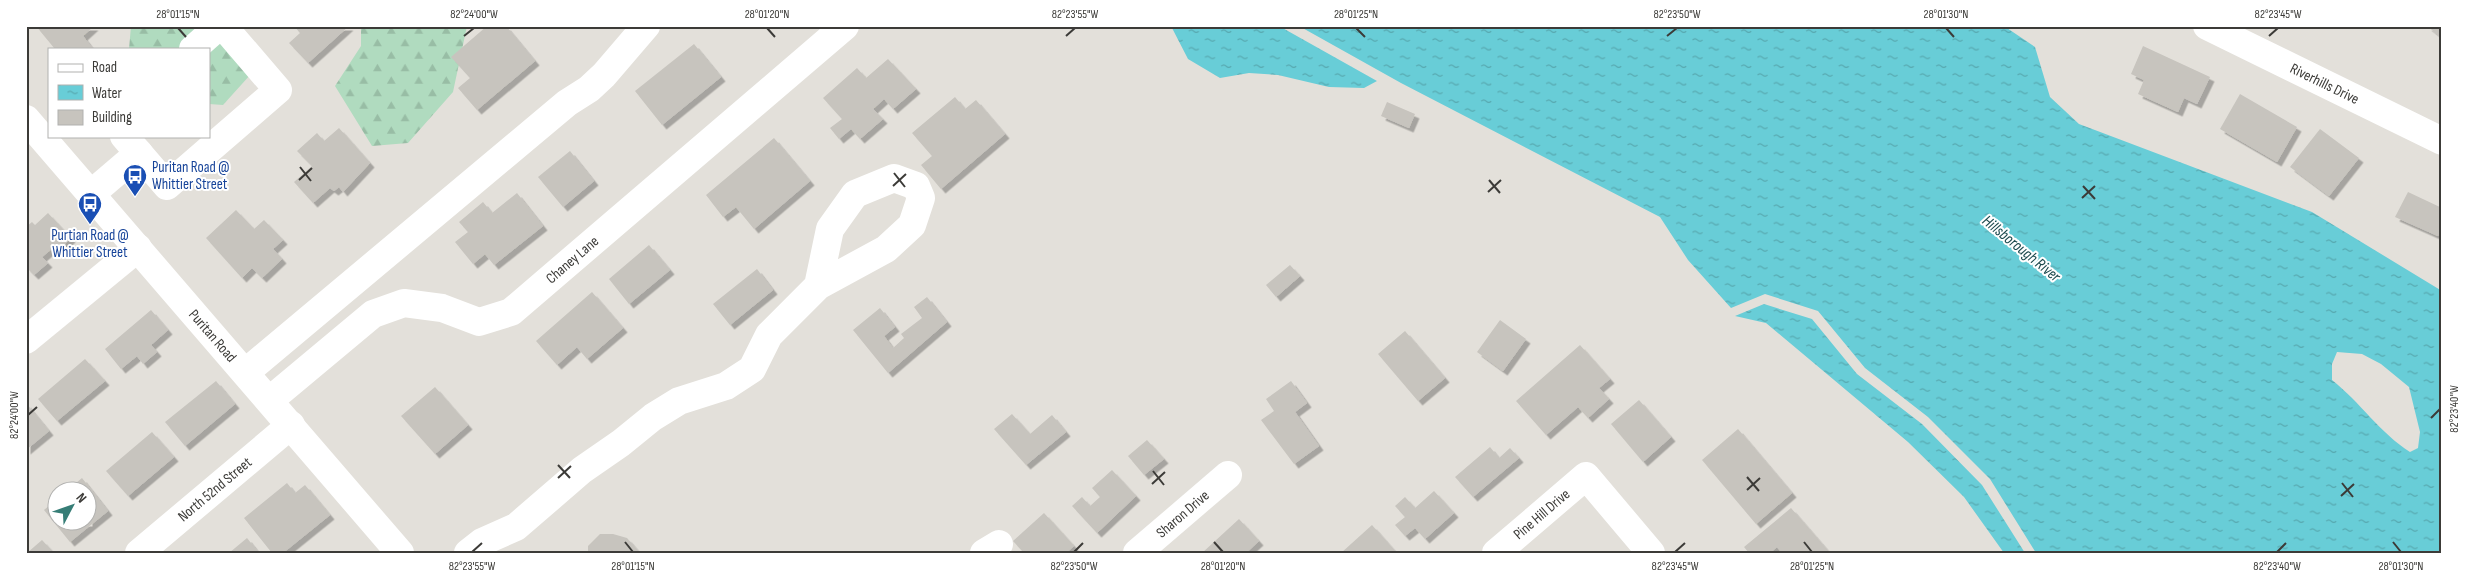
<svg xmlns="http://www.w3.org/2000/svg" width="2468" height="579" viewBox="0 0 2468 579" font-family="'Sofia Sans Condensed',sans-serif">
  <defs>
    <pattern id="forest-firs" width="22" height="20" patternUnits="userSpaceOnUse" patternTransform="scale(1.25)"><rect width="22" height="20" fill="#b0dbbf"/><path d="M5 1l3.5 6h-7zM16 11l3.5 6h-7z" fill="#98bda5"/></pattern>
    <pattern id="water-ripples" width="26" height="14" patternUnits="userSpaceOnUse" patternTransform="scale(1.25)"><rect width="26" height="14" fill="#68cdd7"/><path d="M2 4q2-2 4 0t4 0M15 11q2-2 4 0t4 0" fill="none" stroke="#57a8af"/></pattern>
    <filter id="shadow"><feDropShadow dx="4.5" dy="4.5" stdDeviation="0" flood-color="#0004"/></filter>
  </defs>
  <rect width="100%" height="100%" fill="#e3e0da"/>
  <g fill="url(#forest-firs)">
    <polygon points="131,26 236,26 251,74 223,105 209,104 209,49 129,49"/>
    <polygon points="361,26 467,26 453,92 408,143 372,146 335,86 361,46"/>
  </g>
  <g fill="url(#water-ripples)" fill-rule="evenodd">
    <polygon points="1171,26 1279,26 1377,81 1364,88 1329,87 1278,75 1249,73 1220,78 1188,59"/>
    <path d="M1299,26H2004L2035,47L2050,97L2079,124L2312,212L2442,291V553H2036L1990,479L1928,417L1865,368L1818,311L1765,294L1731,308L1688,260L1660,217L1401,83ZM2337,352L2362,354L2381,364L2409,387L2420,432L2418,448L2410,452C2380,433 2360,402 2332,380V364Z"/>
    <polygon points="1764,304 1812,319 1857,374 1922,424 1982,485 2025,553 2004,553 1964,497 1908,442 1766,323 1735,316"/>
  </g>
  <g fill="#c7c4be" filter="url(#shadow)">
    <polygon points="36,26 94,26 83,36 93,49 55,49"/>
    <polygon points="294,26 349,26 308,63 289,43 300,33"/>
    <polygon points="487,26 506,26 535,61 477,110 458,88 470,78 451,57"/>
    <polygon points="2427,26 2442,26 2442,38"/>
    <polygon points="694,44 721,77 662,125 635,91"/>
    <polygon points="2143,46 2210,77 2197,104 2184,98 2178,112 2138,94 2144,80 2131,74"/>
    <polygon points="888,59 916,89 893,109 884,99 873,109 883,119 860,139 851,129 839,139 830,128 842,119 823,98 857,68 866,78"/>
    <polygon points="2240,94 2297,127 2277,162 2220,129"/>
    <polygon points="955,97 965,109 976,100 1005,134 941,189 921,165 932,156 912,133"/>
    <polygon points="1387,102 1415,114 1409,128 1381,116"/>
    <polygon points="339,128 370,163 343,192 339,187 334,191 330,188 313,203 294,182 312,166 297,151 317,133 324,141"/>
    <polygon points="2320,129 2359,158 2329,196 2290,167"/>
    <polygon points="774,138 810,181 754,229 736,207 723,217 706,195"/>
    <polygon points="570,151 594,181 563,207 538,177"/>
    <polygon points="2408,192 2442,208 2442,228 2438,236 2395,217"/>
    <polygon points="517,193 543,226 494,265 485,254 473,264 455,242 468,232 459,222 483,202 492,213"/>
    <polygon points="236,210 254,229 264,220 283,240 273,249 282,259 262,278 252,268 242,278 206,238"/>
    <polygon points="48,213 71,238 57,251 54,247 42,257 48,263 34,275 26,267 26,227 32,222 35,225"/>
    <polygon points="649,245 670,270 629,304 609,279"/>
    <polygon points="1290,265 1300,276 1276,297 1266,285"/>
    <polygon points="757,269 773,290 730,325 713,304"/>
    <polygon points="592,292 623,328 587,359 577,347 557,365 536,341"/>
    <polygon points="927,297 947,322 888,373 853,330 880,308 895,327 884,336 893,348 904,338 901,334 922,318 914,307"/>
    <polygon points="151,310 168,330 151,345 157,352 143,364 137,356 121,369 105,349"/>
    <polygon points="1500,320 1526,339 1503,371 1477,352"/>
    <polygon points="1405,331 1445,378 1418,401 1378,354"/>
    <polygon points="1580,345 1610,379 1599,388 1609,399 1588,418 1578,407 1546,435 1516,401"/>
    <polygon points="85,359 105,381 57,421 38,399"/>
    <polygon points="216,381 235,404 185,446 165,422"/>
    <polygon points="1291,381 1307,403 1295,412 1319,446 1294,464 1261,420 1274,411 1266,399"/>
    <polygon points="435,387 468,425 435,454 401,416"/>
    <polygon points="1639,400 1671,437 1643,462 1611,424"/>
    <polygon points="26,403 49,431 26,450"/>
    <polygon points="1012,414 1030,434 1052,415 1066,432 1026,465 994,429"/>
    <polygon points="1738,429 1792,493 1756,524 1702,460"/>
    <polygon points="152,432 174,457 128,496 106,471"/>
    <polygon points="1147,440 1164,459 1144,475 1128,456"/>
    <polygon points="1490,447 1499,458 1510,448 1519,458 1473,497 1455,477"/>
    <polygon points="1112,470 1136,496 1097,533 1072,506 1082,497 1090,506 1100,497 1092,488"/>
    <polygon points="82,478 108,511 70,542 44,510 58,498 58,522 88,522 88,492 65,492"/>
    <polygon points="287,483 295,493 305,485 330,515 283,553 272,553 244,518"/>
    <polygon points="1434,491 1454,513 1425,539 1415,528 1405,536 1395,525 1405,517 1395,506 1405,497 1415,508"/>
    <polygon points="1791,508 1830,553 1782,553 1777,547 1770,553 1749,553 1744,547"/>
    <polygon points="1044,513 1074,546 1066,553 1024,553 1013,541"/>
    <polygon points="1239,519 1259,541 1246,553 1202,553"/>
    <polygon points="1372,525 1395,551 1392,553 1341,553"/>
    <polygon points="600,534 613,534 627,538 640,553 588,553 588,546"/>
    <polygon points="247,538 259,553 229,553"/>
    <polygon points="42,540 54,553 27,553"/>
  </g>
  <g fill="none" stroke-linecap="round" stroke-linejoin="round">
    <g stroke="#fff" stroke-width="28">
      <path id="s1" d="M2207,26L2442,141"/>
      <polyline points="193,49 219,26"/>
      <path id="s2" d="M26,119L400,553"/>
      <polyline points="124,136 167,186 278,90 223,26"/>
      <polyline points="91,194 139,153"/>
      <polyline points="26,340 138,248"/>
      <polyline points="246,372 567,103 589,89 604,75 646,26"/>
      <path id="s3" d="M270,400L373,314L404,303L442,308L479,322L511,312L845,26"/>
      <path id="s4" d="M139,553L291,425"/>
      <polyline points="468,553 482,542 516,527 582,470 621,443 653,417 679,401 726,386 752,369 769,335 818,286 830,229 855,194 894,178 916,186 921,198 912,225 886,249 818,286"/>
      <polyline points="984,553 999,544"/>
      <path id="s5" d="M1137,553L1228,475"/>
      <path id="s6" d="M1496,553L1586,476L1651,553"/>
    </g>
  </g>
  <path fill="none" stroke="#3c3b38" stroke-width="2" d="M178,28L186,37M767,28L775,37M1356,28L1365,37M1946,28L1954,37M464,36L474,28M1066,36L1075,28M1667,36L1677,28M2269,36L2278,28M300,167L311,181M894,173L905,187M299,180L312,168M1489,180L1500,193M893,186L906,174M2083,186L2095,199M1488,192L1501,180M2082,198L2095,186M28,415L37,407M2431,418L2440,409M558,465L570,478M1153,471L1164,485M1747,477L1759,491M558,478L571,466M2342,483L2353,497M1152,484L1165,472M1747,490L1760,478M2341,496L2354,484M625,542L633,552M1214,542L1223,552M1804,542L1812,552M2393,542L2401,552M472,552L482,543M1074,552L1083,543M1675,552L1685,543M2277,552L2286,543"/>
  <defs>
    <g id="bus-pin" transform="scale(1.25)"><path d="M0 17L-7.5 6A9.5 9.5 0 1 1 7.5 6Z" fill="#1a4fb4" stroke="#fff"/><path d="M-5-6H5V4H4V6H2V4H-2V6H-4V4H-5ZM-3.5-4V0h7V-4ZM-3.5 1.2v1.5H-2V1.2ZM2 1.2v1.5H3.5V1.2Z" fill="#fff"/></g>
  </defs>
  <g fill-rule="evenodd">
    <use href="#bus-pin" x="135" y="176"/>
    <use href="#bus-pin" x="90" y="204"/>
  </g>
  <g text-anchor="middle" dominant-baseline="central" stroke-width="4" stroke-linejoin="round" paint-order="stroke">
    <g font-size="15" fill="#3c3b38" stroke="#fff">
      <text stroke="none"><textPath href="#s1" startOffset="131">Riverhills Drive</textPath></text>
      <text stroke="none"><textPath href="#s3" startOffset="359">Chaney Lane</textPath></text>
      <text stroke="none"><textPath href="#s2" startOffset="286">Puritan Road</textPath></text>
      <text stroke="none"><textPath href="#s4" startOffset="99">North 52nd Street</textPath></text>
      <text stroke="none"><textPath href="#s5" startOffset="60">Sharon Drive</textPath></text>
      <text stroke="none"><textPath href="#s6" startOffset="60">Pine Hill Drive</textPath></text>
    </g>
    <g font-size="15" fill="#164399" stroke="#fff" text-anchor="start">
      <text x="152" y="167">Puritan Road @<tspan x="152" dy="17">Whittier Street</tspan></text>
      <text x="90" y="235" text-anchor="middle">Purtian Road @<tspan x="90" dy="17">Whittier Street</tspan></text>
    </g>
    <g font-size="16" font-style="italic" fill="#1b494d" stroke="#fff">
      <text transform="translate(2021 249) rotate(39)">Hillsborough River</text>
    </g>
  </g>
  <rect width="2468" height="579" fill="none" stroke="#ffffff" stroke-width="55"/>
  <rect x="48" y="48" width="162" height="90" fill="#ffffff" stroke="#b1b1af"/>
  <rect x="58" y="64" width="25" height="8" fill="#ffffff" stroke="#b1b1af"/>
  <text x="92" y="72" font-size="15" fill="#3c3b38">Road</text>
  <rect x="58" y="85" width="25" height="15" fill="url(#water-ripples)" stroke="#b1b1af"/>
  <text x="92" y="98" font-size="15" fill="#3c3b38">Water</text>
  <rect x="58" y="110" width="25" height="15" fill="#c7c4be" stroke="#b1b1af"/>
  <text x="92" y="122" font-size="15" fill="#3c3b38">Building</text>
  <g transform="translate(72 506) rotate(49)"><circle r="24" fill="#ffffff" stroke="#b1b1af"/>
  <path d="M0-4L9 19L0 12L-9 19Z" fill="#367d76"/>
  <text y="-8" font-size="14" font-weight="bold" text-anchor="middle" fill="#3c3b38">N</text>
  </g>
  <rect x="28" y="28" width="2412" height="524" fill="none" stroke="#3c3b38" stroke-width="2"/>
  <g font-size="12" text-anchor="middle" fill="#3c3b38">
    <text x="178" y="18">28°01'15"N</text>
    <text x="474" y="18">82°24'00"W</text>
    <text x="767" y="18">28°01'20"N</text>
    <text x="1075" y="18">82°23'55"W</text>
    <text x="1356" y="18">28°01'25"N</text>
    <text x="1677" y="18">82°23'50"W</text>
    <text x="1946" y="18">28°01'30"N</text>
    <text x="2278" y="18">82°23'45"W</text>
    <text transform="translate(2454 409) rotate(-90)" y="4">82°23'40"W</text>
    <text transform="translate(14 415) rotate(-90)" y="4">82°24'00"W</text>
    <text x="472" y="570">82°23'55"W</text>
    <text x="633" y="570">28°01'15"N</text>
    <text x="1074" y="570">82°23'50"W</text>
    <text x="1223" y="570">28°01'20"N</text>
    <text x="1675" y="570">82°23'45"W</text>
    <text x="1812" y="570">28°01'25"N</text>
    <text x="2277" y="570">82°23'40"W</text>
    <text x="2401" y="570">28°01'30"N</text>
  </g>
</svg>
